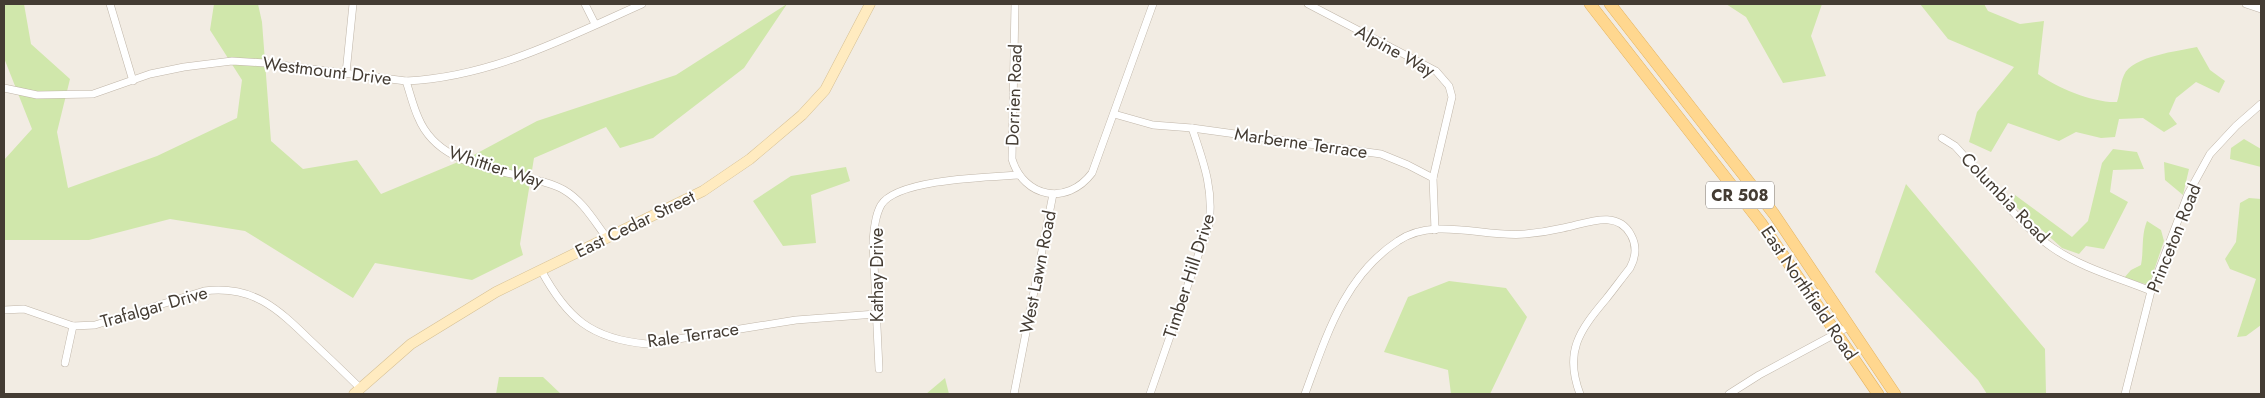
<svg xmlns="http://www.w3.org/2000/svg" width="2265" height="398" viewBox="0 0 2265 398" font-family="Jost,sans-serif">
  <rect width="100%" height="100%" fill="#f2ece3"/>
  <g fill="#d0e7ab">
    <polygon points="4,4 24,4 31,44 70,79 57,132 68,188 157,156 237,118 242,80 210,30 214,4 258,4 262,22 271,141 303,169 357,160 381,194 470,157 537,121 676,75 787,4 744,68 653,138 620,148 606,127 534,158 520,244 523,255 472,280 375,263 353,298 245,231 170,219 89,240 4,240 4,160 32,129 4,58"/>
    <polygon points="1726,4 1822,4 1811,36 1826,76 1783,83 1746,17"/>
    <path d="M1920,4H1984L1988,11L2020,24L2044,21L2038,74C2057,88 2093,103 2117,102C2120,94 2120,83 2124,75C2132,56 2179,51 2197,47L2210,70L2225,81L2219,93L2196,82L2176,98L2169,114L2177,124L2164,132L2143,118L2119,119L2115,137L2101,138L2076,132L2059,141L2008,123L1991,152L1969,142L1977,112L2014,67L1948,39Z"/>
    <polygon points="2244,139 2261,149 2261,167 2230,159 2231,148"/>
    <polygon points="2113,149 2137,152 2144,169 2113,170 2110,192 2128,202 2104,249 2086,246 2079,254 2062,248 2013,204 2015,195 2072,237 2088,221 2102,163"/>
    <polygon points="2164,162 2189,169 2183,195 2165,180"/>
    <polygon points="846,167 850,181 811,195 816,243 783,246 753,201 791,176"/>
    <polygon points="1906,184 2045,349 2046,394 1987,394 1978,380 1875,272"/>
    <polygon points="2249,198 2261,199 2261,325 2246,336 2237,337 2256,279 2230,269 2225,259 2236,242 2240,203"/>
    <path d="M2147,221L2161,230L2164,241L2149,285L2124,278L2131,270L2141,265C2144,249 2141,236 2147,221Z"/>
    <polygon points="1449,281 1506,288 1527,317 1490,394 1451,394 1448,370 1384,352 1408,297"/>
    <polygon points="499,377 543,377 561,394 496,394"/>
    <polygon points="945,378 949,394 926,394"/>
  </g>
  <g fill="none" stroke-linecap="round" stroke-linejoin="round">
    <g stroke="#c0b6a9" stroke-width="8">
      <g id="minor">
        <polyline points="110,4 133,81"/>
        <polyline points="585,4 595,24"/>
        <path d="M1015,4L1012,159C1024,198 1067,206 1092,173L1153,4"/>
        <polyline points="1308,4 1436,71 1449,86 1452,97 1433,178 1435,230"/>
        <polyline points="2246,4 2261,9"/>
        <polyline points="346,73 353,4"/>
        <path d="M406,81C410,93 413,106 418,117C436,161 483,166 523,177C537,180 552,183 564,190C583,201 594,221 607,238"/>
        <path d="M4,88L37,95L93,94L150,74L184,67L232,61L265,63L406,81C491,77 566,38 642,4"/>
        <polyline points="1114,114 1153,125 1192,128 1381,154 1408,165 1433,178"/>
        <path d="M1942,138L1955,146C1983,176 2020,226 2053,248C2082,268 2119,278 2151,291"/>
        <path d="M541,270C567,318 591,339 647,344L796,320L876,314"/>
        <path d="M4,310L24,309L73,326L95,325L204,291C253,285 277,308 310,340C327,356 344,372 360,388"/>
        <polyline points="65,363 73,326"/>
        <path d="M879,369L873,242C874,230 875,216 881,205C897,179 989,177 1019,175"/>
        <polyline points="1014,394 1053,194"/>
        <path d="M1150,394L1209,224C1214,189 1203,161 1192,128"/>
        <path d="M1305,394C1326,337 1344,276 1398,241C1434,216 1485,238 1525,234C1537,233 1550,231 1563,228C1585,224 1617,208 1631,235C1637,246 1636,257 1630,268C1622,278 1614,289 1606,299C1579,331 1564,352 1580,394"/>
        <polyline points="1729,394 1759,375 1850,326"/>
        <polyline points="2125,394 2151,291 2188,194 2210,154 2236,126 2261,104"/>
      </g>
    </g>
    <g stroke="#d6c094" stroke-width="11">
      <polyline id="secondary" points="354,394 411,344 496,292 703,191 750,159 802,115 825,90 870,4"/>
    </g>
    <g stroke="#e4b35f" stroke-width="12">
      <g id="primary">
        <polyline points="1590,4 1761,223 1878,394"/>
        <polyline points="1610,4 1774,214 1895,394"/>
      </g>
    </g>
    <use href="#minor" stroke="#fff" stroke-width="7"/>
    <use href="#secondary" stroke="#ffebc0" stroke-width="10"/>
    <use href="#primary" stroke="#ffd78f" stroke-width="11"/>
  </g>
  <g text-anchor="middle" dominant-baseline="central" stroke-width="4" stroke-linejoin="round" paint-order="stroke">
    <rect fill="#fff" stroke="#7c7670" stroke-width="1" x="1706" y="181.5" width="68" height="27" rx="4"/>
    <g font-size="16" font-weight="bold" fill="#443c33">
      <text x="1740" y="195">CR 508</text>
    </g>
    <g font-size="18" fill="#443c33" stroke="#fff">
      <text transform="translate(1395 51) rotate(29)">Alpine Way</text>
      <text transform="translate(327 71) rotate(7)">Westmount Drive</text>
      <text transform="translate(1014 95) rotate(-88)">Dorrien Road</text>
      <text transform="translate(1301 143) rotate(8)">Marberne Terrace</text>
      <text transform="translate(496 167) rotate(18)">Whittier Way</text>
      <text transform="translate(2005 198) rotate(46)">Columbia Road</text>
      <text transform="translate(635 224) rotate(-26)">East Cedar Street</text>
      <text transform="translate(2174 238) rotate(-68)">Princeton Road</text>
      <text transform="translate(1038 272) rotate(-79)">West Lawn Road</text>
      <text transform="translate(877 275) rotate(-90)">Kathay Drive</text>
      <text transform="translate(1189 276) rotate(-72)">Timber Hill Drive</text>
      <text transform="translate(1809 293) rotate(56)">East Northfield Road</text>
      <text transform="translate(154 307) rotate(-16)">Trafalgar Drive</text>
      <text transform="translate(693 335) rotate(-8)">Rale Terrace</text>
    </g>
  </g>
  <rect width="2265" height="398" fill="none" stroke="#443c33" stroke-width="10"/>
</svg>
